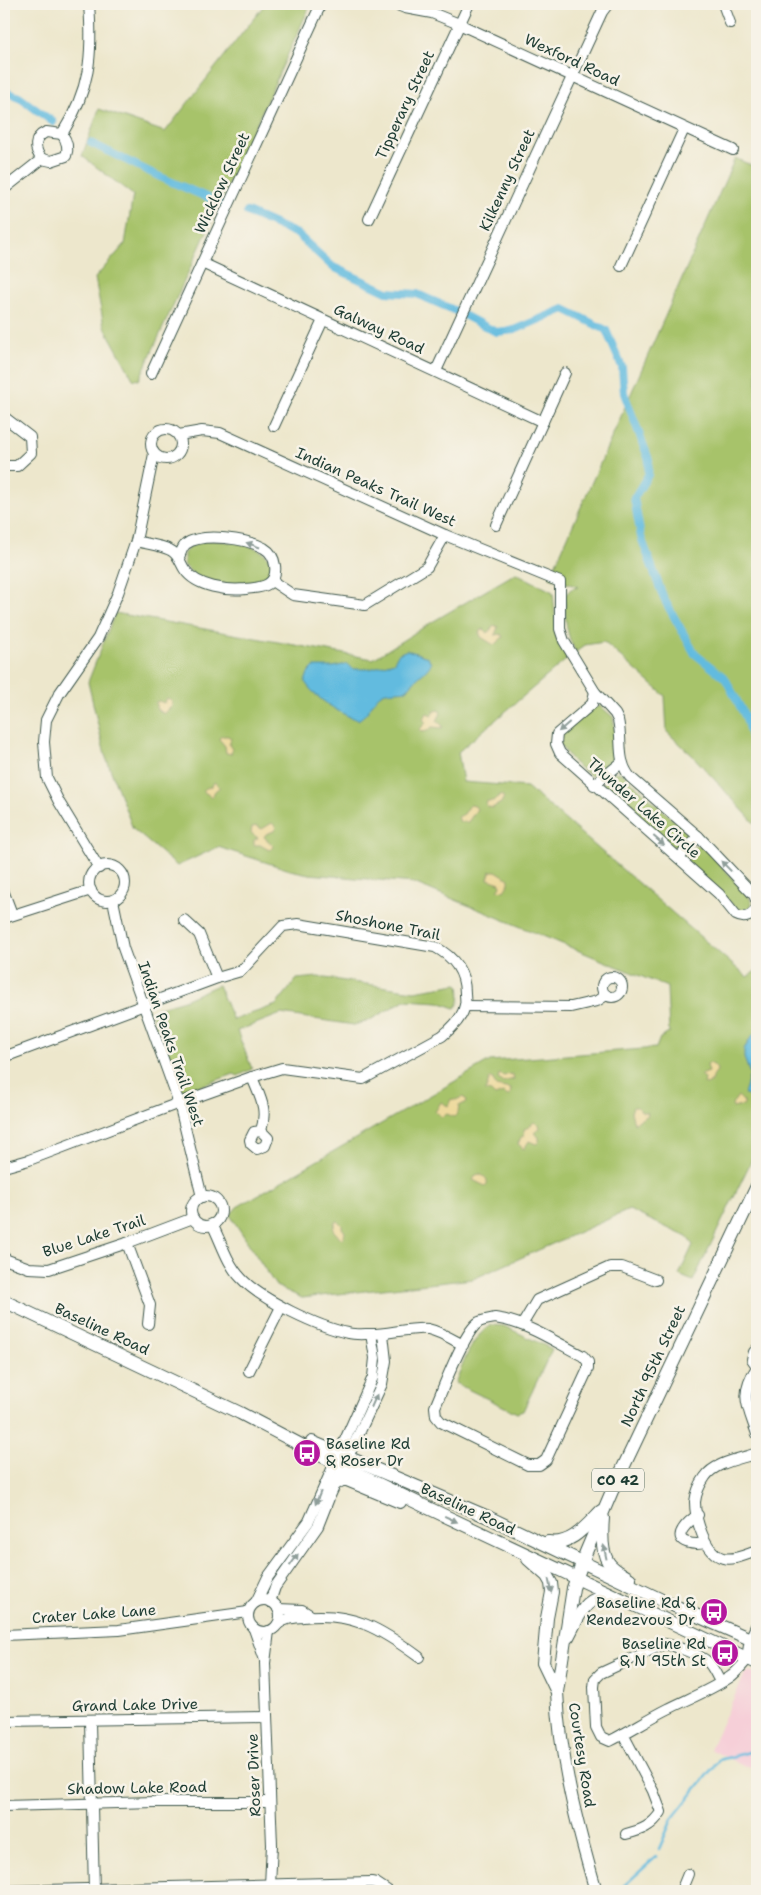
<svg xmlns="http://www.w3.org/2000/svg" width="761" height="1895" viewBox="0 0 761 1895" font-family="'Shantell Sans',sans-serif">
  <rect width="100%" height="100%" fill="#f7f3e8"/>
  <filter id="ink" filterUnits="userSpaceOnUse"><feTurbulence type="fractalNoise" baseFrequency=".02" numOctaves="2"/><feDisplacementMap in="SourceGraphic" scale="10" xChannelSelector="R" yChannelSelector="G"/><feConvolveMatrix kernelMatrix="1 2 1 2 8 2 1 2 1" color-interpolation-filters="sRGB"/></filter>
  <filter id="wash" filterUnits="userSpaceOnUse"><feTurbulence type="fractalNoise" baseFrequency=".0096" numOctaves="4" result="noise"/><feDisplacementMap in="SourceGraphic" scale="20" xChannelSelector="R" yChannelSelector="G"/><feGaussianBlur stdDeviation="1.12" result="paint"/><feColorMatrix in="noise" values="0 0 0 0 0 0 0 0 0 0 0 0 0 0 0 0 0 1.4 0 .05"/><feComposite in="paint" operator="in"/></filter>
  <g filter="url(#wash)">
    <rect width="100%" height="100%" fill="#ede7cc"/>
    <polygon fill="#f6cfd8" points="749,1671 757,1673 757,1770 746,1765 745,1767 710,1749 744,1676"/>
    <g fill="#a7c36a" stroke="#63804f">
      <polygon points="265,4 311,4 139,380 133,379 104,326 95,278 125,244 133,195 82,156 99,109 165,132"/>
      <path d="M735,158L757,168V826L692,755L667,732L665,696L604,642L585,645L576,652C565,634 565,616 565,595L571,589L578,587L550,577Z"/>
      <path d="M205,540C227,542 255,541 270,559C271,566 272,572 266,578C255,588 211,585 199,578C193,575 189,569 184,565V553L191,546Z"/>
      <polygon points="516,573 553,592 557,637 567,659 458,752 463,782 527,787 747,977 757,970 757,1149 693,1281 679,1275 693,1245 687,1237 629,1210 473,1279 302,1298 276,1286 230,1215 237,1207 490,1061 656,1048 660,1038 669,1033 667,987 414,883 309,874 290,870 218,847 177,866 133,829 105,755 88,682 115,613 373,659 432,622"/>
      <polygon points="600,706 613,717 619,753 616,758 596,776 591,776 574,763 560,745 561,733 594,707"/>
      <path d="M618,772L623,774L689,834L688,839L680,847H671L605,790L603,784C607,777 611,773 618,772Z"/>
      <polygon points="698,845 704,847 748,895 752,903 750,909 746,913 741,913 688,862 687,856 695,846"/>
      <path d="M318,977L414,991L457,984L459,985C460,993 461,1003 455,1008L439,1002L405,1000L370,1020L354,1025L281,1014L237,1031L252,1069L238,1076L234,1074L198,1087C194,1094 188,1091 182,1091L152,1015L157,1008L184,1000L218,985L233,1020L276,1005L297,979Z"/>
      <path d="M492,1325L504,1326L552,1349L523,1411L517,1413L455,1383C464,1363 471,1336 492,1325Z"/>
      <polygon points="372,1887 381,1891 278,1891 281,1890"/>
    </g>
    <g fill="#eeda9e" stroke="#868c69">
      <polygon points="494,625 498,627 495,635 501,634 503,637 494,645 481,637 479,632 484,629 488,633"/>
      <polygon points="167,698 172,700 172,706 164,714 156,708 156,702 159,701 164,703"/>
      <polygon points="439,710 441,713 437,721 443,726 442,728 432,727 427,731 421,732 420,729 426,723 423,719 427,713 432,715 434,711"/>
      <polygon points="221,736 228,736 231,738 229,745 232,749 231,754 226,753 225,746 219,739"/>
      <polygon points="214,782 220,787 215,791 212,797 204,792 204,789 212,786"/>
      <polygon points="500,795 504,797 501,803 492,808 486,806 487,801 493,801"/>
      <polygon points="470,805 475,806 477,809 468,822 460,822 458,817 464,814"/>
      <polygon points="272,823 276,827 274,831 266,834 264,837 273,845 272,849 269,850 260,845 254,845 254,840 258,838 251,833 252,827 257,826 262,829"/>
      <polygon points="492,871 496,871 509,879 509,883 504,891 498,890 501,886 500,883 488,879 490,872"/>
      <polygon points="710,1063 715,1066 717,1070 710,1083 707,1085 704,1084 705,1079 700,1075 709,1072 707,1065"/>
      <polygon points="499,1074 504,1076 509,1074 513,1075 514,1079 503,1082 498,1079"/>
      <polygon points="490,1078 492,1078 496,1086 511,1089 510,1095 508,1096 503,1093 495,1096 491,1092 485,1091"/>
      <polygon points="738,1096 744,1102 744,1105 733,1108 732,1104"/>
      <polygon points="462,1097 466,1099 467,1102 459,1106 458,1113 454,1117 447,1114 442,1117 435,1112 441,1102 448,1106 451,1099 456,1100"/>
      <polygon points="633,1107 637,1107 642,1112 647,1112 648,1113 647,1116 634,1123 631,1112"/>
      <polygon points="534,1122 539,1125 540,1128 534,1133 539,1137 539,1142 536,1144 529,1141 524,1149 518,1144 521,1137 524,1136 524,1129 529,1127"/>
      <path d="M479,1174C484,1176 488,1178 487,1184L485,1186L473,1180L476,1175Z"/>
      <polygon points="338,1221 342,1225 342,1228 345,1232 343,1239 340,1238 333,1230 335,1222"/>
    </g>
    <g fill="#62bbdf" stroke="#407c8a">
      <path d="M407,650L428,657L431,664C425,674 415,678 407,690C401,691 387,691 383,693C372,698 372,712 358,720C341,715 314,697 305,682L308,673L314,667H333L347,664L353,669H370L394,662L398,654Z"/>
      <polygon points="757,1032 757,1101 744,1094 750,1074 744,1058 744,1049 752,1036"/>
    </g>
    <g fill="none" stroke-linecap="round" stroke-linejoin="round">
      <g stroke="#62bbdf" stroke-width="2.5">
        <polyline points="659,1849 672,1819 719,1760 757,1750"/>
        <polyline points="618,1891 656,1857"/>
      </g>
      <g stroke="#62bbdf" stroke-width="8">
        <polyline points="4,91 19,97 53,122"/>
        <polyline points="91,143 158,176 220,203"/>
        <polyline points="247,212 297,234 333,267 387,292 417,294 456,311 496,332 514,330 564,309 606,330 622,367 624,393 649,460 648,475 634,498 641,537 664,599 695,654 725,678 746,718 757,759"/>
      </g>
    </g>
  </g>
  <g filter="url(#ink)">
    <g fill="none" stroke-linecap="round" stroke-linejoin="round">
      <g stroke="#3e564b" stroke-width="12">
        <g id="minor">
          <polyline points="395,4 405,8 432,13 459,24 733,150"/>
          <polyline points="723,4 730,23"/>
          <path d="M62,134C90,89 93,56 89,4"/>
          <path d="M42,159C34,150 33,138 46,132L62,134"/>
          <path d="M42,159L51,161L66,156C69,148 67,141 62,134"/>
          <polyline points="4,189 42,159"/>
          <polyline points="369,219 469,4"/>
          <polyline points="202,263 543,422"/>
          <polyline points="621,266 684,129"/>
          <polyline points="436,371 602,12 608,4"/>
          <polyline points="151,374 321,4"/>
          <polyline points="4,417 30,437 31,453 17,466 4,466"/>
          <polyline points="274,426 323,320"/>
          <circle cx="166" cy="444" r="15"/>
          <path d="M179,435L202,431L220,433L445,535L560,582V629L564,641L595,692L615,714L618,720C623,741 616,759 630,777L698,836L754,895L757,902"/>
          <polyline points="496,525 565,373"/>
          <path d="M136,541C147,544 160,545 170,550C179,554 180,563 185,570C197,587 227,591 246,589C252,588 262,588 268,584C280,576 276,555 264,548C247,539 203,532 186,544C182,547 181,553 179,557"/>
          <polyline points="272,581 293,595 365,605 427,567 445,535"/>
          <path d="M595,692L592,704L557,734L556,744L560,753L719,894L736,915C745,920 752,916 757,908"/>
          <polyline points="594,785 621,763"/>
          <polyline points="679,858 698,836"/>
          <circle cx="107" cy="883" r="18"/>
          <polyline points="99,868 59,802 47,778 44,742 46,720 59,694 98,638 118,593 136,541 154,454"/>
          <polyline points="4,893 12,914"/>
          <polyline points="113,900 123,948 179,1103 202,1197"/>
          <polyline points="4,918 91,890"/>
          <polyline points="184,920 199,934 217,978"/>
          <circle cx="612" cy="987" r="10"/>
          <polyline points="465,1006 571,1007 597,1001 606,995"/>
          <path d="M4,1057L217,978L241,971L283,926L298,924L435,947C454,957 465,972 465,993C465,997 466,1002 465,1005C463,1017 451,1029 442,1036L363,1079L282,1068L252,1077L179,1103L29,1160L4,1167"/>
          <path d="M252,1077C260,1098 268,1108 261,1131L254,1132L250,1140L251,1144L257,1149L265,1146L268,1138L261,1131"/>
          <circle cx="206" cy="1211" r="15"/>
          <path d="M212,1224C221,1241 227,1264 241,1278C261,1300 319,1327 348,1333C356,1335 364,1334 371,1334C388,1334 413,1327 428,1329C441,1332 452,1339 463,1345"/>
          <polyline points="127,1243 150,1305 148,1324"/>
          <polyline points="4,1257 7,1260 29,1268 49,1269 127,1243 193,1218"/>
          <path d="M495,1318C526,1322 555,1342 583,1356L588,1362V1369L546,1460L539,1465H528L441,1422L436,1416L435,1407C443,1389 464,1331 479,1322C483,1320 490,1319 495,1318Z"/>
          <polyline points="522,1325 537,1300 610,1267 622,1267 656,1280"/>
          <polyline points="757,1349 754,1352 752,1359 757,1366"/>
          <path d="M757,1367C739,1395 747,1405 757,1434"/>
          <polyline points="249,1371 281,1307"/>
          <path d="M757,1453C741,1459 715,1462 705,1477C700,1484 696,1493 695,1502C695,1519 705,1553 723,1558C734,1561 747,1554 757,1551"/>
          <path d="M698,1515C692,1519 687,1523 683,1529C673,1544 696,1545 705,1543"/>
          <circle cx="264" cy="1616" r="16"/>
          <polyline points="256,1602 268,1577 309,1521 373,1377 375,1358 371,1334"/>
          <polyline points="270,1602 275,1587 318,1526 329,1498 382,1384 386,1361 383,1334"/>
          <polyline points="278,1609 302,1610 310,1615"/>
          <path d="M278,1624C286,1618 293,1618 303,1617C352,1611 381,1629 419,1657"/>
          <polyline points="254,1629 265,1660"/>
          <polyline points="4,1635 119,1630 248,1612"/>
          <polyline points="747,1658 750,1639 757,1624"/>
          <path d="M720,1682C717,1676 713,1667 708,1662C700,1655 674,1645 664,1644L601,1673L595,1679L594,1687L596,1727L601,1737L610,1741C630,1731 648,1719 668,1709C688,1699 711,1690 730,1677C740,1670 747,1658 757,1650"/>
          <polyline points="4,1721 267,1717"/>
          <polyline points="90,1721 94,1891"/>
          <path d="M623,1734L653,1791L661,1812C652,1826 642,1830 626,1834"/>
          <polyline points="4,1806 155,1802 270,1802"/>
          <polyline points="267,1889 270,1885 272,1845 265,1663 269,1631"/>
          <polyline points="4,1891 371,1882 376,1883 388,1891"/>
          <polyline points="681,1891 688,1874"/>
        </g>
      </g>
      <g stroke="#3e564b" stroke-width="14">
        <g id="major">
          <polyline points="4,1301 240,1413 343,1467 424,1506 757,1663"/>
          <polyline points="312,1442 488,1517 668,1603 757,1642"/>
          <polyline points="335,1484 342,1480 347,1480 400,1502"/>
          <path d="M603,1518C602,1530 601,1551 608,1562C613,1570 623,1574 630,1579"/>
          <path d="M548,1542C571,1546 586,1526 601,1511"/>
          <polyline points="528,1559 547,1576 551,1583 552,1592 547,1618 543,1663 557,1692"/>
          <path d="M568,1637C580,1615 585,1593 614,1598"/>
          <path d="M596,1891C577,1826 560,1760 557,1692L573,1588L586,1552L612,1491L757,1186"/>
        </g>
      </g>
      <use href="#minor" stroke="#fff" stroke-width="10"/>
      <use href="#major" stroke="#fff" stroke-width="12"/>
    </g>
    <defs><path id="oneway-solid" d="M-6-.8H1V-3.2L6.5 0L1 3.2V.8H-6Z" transform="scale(1.25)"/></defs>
    <g fill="#8f9e9a">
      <use href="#oneway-solid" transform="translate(253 545) rotate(-161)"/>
      <use href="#oneway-solid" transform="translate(564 727) rotate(139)"/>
      <use href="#oneway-solid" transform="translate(659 841) rotate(41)"/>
      <use href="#oneway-solid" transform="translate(726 866) rotate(-134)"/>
      <use href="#oneway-solid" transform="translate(374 1401) rotate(-66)"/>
      <use href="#oneway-solid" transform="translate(318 1498) rotate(112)"/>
      <use href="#oneway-solid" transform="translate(451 1519) rotate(25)"/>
      <use href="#oneway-solid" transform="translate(605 1552) rotate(-102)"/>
      <use href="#oneway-solid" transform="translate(294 1560) rotate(-55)"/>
      <use href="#oneway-solid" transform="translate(550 1586) rotate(79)"/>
    </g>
  </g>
  <defs>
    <g id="bus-disc" transform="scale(1.4375)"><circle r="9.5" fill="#b5179e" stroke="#f7f3e8"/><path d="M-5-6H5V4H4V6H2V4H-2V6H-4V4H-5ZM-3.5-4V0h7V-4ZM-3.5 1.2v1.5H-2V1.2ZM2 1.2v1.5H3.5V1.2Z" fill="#fff"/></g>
  </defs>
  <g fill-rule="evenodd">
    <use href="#bus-disc" x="307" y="1453"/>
    <use href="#bus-disc" x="714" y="1612"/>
    <use href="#bus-disc" x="725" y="1653"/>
  </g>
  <g text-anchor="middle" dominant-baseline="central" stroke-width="5" stroke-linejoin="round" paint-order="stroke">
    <rect fill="#f7f3e8" stroke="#60746a" stroke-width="1" x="592" y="1468.5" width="52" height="23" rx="4"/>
    <g font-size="14" font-weight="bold" fill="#1f3d34">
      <text x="618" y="1480">CO 42</text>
    </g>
    <g font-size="15" fill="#1f3d34" stroke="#f7f3e8">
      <text transform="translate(572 60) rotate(25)">Wexford Road</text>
      <text transform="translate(405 105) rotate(-65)">Tipperary Street</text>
      <text transform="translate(507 180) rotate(-65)">Kilkenny Street</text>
      <text transform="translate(222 183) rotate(-65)">Wicklow Street</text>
      <text transform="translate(379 329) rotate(25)">Galway Road</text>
      <text transform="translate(376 487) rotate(24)">Indian Peaks Trail West</text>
      <text transform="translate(644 808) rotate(41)">Thunder Lake Circle</text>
      <text transform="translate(388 925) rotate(11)">Shoshone Trail</text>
      <text transform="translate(171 1044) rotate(71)">Indian Peaks Trail West</text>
      <text transform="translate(94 1236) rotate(-18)">Blue Lake Trail</text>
      <text transform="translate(102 1329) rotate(25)">Baseline Road</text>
      <text transform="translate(653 1366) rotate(-65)">North 95th Street</text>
      <text transform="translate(468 1509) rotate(25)">Baseline Road</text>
      <text transform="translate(94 1614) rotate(-4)">Crater Lake Lane</text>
      <text transform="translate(135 1705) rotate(-1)">Grand Lake Drive</text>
      <text transform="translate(582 1755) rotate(81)">Courtesy Road</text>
      <text transform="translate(254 1775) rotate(-92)">Roser Drive</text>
      <text transform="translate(137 1788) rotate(-1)">Shadow Lake Road</text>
    </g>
    <g font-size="15" fill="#1f3d34" stroke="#f7f3e8" text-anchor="end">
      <text x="326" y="1444" text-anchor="start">Baseline Rd<tspan x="326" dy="17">&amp; Roser Dr</tspan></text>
      <text x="695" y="1603">Baseline Rd &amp;<tspan x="695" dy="17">Rendezvous Dr</tspan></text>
      <text x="706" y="1644">Baseline Rd<tspan x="706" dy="17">&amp; N 95th St</tspan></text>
    </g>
  </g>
  <rect width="761" height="1895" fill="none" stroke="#f7f3e8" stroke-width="20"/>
</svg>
